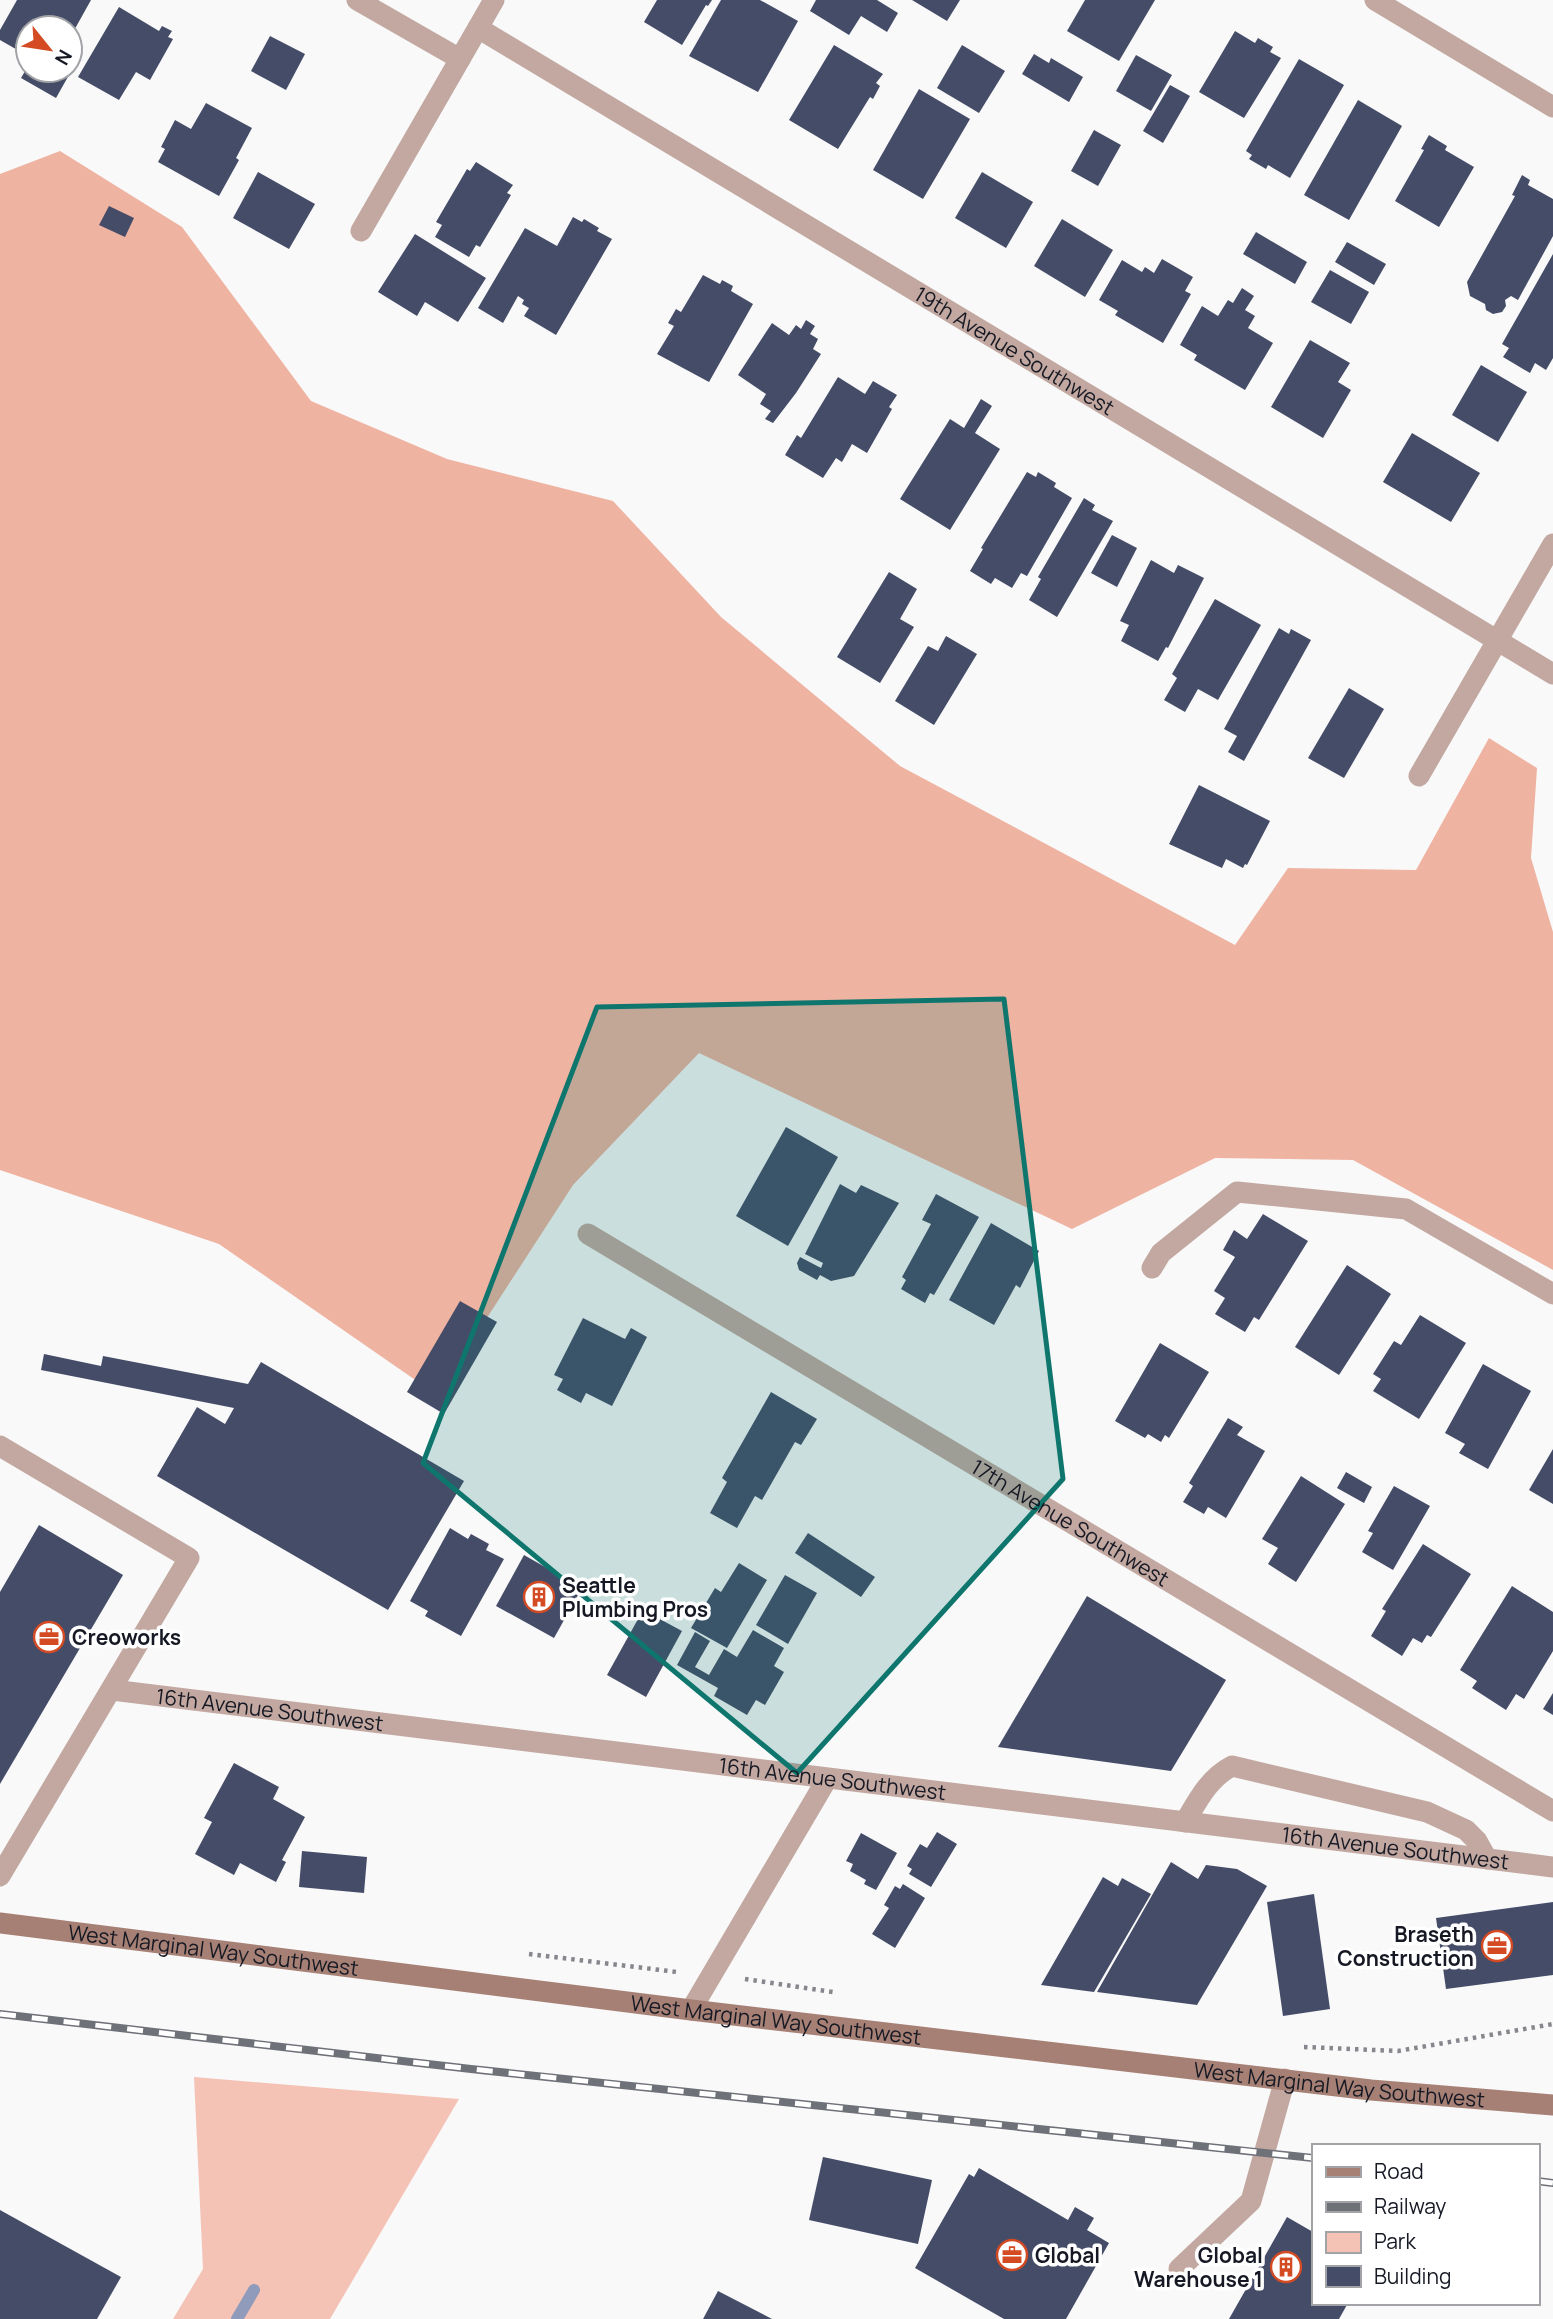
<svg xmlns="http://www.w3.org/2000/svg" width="1553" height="2319" viewBox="0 0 1553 2319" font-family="Manrope,sans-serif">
  <rect width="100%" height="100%" fill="#f9f9f9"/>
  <polygon fill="#f4c3b6" points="194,2077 459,2099 330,2319 173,2319 203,2269"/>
  <polygon fill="#efb3a2" points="60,151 182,227 311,401 447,459 613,501 721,617 900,766 1235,945 1288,868 1416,870 1489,738 1537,768 1531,858 1553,932 1553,1270 1353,1160 1215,1158 1072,1229 699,1053 573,1185 437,1395 219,1244 0,1170 0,174"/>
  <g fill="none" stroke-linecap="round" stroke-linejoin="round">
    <polyline stroke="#909aba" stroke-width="12" points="237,2319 254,2290"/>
  </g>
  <g fill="#454c68">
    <polygon points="17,0 91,0 72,34 70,28 61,28 50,22 47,28 28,28 28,56 0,40 0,30"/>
    <polygon points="657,0 712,0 708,6 706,5 682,45 644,22"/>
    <polygon points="721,0 760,0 798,21 758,92 689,56"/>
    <polygon points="816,0 877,0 898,13 887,32 861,16 849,35 810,11"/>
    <polygon points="912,0 960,0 947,21"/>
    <polygon points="1085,0 1155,0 1119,61 1067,31"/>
    <polygon points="119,7 159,31 162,26 172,31 168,37 173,39 150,80 136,72 119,100 78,77"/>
    <polygon points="1235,31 1255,43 1258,38 1273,47 1270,52 1281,58 1244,118 1199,92"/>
    <polygon points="270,36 305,54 286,90 251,71"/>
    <polygon points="834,45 883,74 876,83 880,86 873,99 870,97 838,149 789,120"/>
    <polygon points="962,45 1005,71 979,113 937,88"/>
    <polygon points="70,54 78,59 56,98 21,78 28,66 28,70 70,70"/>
    <polygon points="1034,54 1049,63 1051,58 1083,77 1069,102 1022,74"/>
    <polygon points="1136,55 1172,75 1151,111 1116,91"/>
    <polygon points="1299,59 1344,85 1290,178 1268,165 1266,169 1249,159 1252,155 1246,151"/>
    <polygon points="1170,85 1190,96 1163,143 1143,131"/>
    <polygon points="919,89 970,119 923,199 873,170"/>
    <polygon points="1358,100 1402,126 1349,220 1304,195"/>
    <polygon points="206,103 252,128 236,158 239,160 219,196 158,162 165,149 161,147 175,120 191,129"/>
    <polygon points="1094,130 1121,145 1098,186 1071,171"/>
    <polygon points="1429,135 1447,146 1445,150 1474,167 1439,227 1395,201 1424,150 1421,149"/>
    <polygon points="476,162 513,185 507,193 511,195 480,247 476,245 469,257 435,237 442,225 436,222 467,169 470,171"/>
    <polygon points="258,172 315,204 289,249 233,218"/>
    <polygon points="982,172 1033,202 1006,248 955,218"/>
    <polygon points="1522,175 1530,180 1528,185 1553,199 1553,236 1518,300 1511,296 1505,300 1506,306 1502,312 1493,314 1486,310 1485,304 1470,296 1467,282 1515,196 1512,195"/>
    <polygon points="109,206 134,218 125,237 99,225"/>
    <polygon points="573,217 582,222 584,219 599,228 597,231 612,239 556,335 524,316 529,308 522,304 524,300 518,296 503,323 478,308 525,228 557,246"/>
    <polygon points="1062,219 1113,250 1085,297 1034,266"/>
    <polygon points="1256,232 1307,262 1295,284 1243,254"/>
    <polygon points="415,234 486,278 458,322 425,302 417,316 378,292"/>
    <polygon points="1347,242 1386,264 1374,285 1335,262"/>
    <polygon points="1553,254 1553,358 1546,370 1535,363 1530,373 1503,357 1509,348 1502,344"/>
    <polygon points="1162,259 1193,277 1185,291 1191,294 1163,343 1115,315 1118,311 1099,300 1122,260 1142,272 1145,267 1154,273"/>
    <polygon points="1330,270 1369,292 1351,324 1311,302"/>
    <polygon points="703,275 720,284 722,280 733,286 731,291 753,304 709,382 657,354 674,326 668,323 676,309 681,312"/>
    <polygon points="1242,288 1254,296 1245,310 1255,316 1248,328 1273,343 1245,390 1194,360 1197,355 1180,345 1202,306 1218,316 1228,300 1233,303"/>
    <polygon points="806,320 815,326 810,334 818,339 813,349 821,354 796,393 773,423 765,419 771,411 760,404 766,394 738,375 772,323 789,335 796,325 801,329"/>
    <polygon points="1310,340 1350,363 1338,382 1351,390 1323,438 1271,407"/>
    <polygon points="1481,365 1527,392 1498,442 1452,415"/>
    <polygon points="838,377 865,394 873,381 897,395 889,407 892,409 867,453 852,444 842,462 836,458 823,478 785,455 797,435 801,438"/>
    <polygon points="981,399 992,406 975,433 1000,449 950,530 900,499 950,419 964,428"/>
    <polygon points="1412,433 1480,473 1451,522 1383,482"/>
    <polygon points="1027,472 1036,477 1038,472 1056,483 1054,487 1072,498 1027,576 1021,573 1012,588 995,578 991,584 970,571 983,549 981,548"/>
    <polygon points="1084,498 1095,505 1092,510 1113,521 1057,617 1029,600 1041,579 1038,577"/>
    <polygon points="1112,535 1137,548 1117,587 1091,573"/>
    <polygon points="1151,560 1174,573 1178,565 1204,578 1168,648 1166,647 1158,661 1121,641 1129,625 1120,621"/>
    <polygon points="889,572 917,589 900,619 914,627 880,683 837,657"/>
    <polygon points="1215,599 1261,625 1218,700 1198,689 1185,712 1164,700 1177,678 1172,674"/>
    <polygon points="1279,628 1289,634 1291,629 1311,640 1244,761 1228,752 1237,736 1224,729"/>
    <polygon points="946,636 977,654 934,725 895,701 928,646 938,651"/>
    <polygon points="1349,688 1384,709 1344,778 1308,758"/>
    <polygon points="1199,785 1270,821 1247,865 1245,864 1243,868 1226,859 1222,868 1169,844"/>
    <polygon points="786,1127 838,1157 788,1246 736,1216"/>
    <polygon points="840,1184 856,1193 861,1185 899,1203 854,1276 831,1281 820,1275 817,1280 799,1270 797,1263 800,1257 821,1268 823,1263 805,1254"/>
    <polygon points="936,1194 979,1217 934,1295 930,1293 925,1303 901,1289 906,1280 902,1277 931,1224 922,1220"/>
    <polygon points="1263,1214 1308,1241 1259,1320 1254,1317 1245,1332 1215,1314 1225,1298 1214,1291 1235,1257 1223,1250 1234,1230 1247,1239"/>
    <polygon points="991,1223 1039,1251 1020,1288 1016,1285 994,1325 949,1300"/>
    <polygon points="1347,1265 1391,1294 1339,1375 1295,1347"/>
    <polygon points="460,1301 497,1322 444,1414 407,1392"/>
    <polygon points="1420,1315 1466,1343 1419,1419 1373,1391 1381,1379 1373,1374 1394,1341 1401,1345"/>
    <polygon points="583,1318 625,1339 631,1328 647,1337 612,1406 586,1393 581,1403 557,1390 563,1379 554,1375"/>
    <polygon points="1160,1343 1209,1372 1169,1438 1165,1435 1161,1442 1148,1434 1145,1438 1115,1421"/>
    <polygon points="44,1354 101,1366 103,1356 248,1384 261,1362 464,1481 388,1610 157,1476 197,1407 225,1424 234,1408 41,1370"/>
    <polygon points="1483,1364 1531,1391 1488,1469 1459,1453 1465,1444 1445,1433"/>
    <polygon points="771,1392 817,1419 801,1445 795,1442 762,1500 755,1496 737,1528 710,1513 727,1482 722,1478"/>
    <polygon points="1228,1418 1243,1427 1237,1435 1265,1451 1226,1518 1208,1507 1204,1514 1183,1502 1193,1486 1189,1483"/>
    <polygon points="1553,1449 1553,1504 1529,1490"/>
    <polygon points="1346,1472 1372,1487 1364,1503 1337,1488"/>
    <polygon points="1301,1476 1345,1504 1296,1582 1268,1564 1278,1548 1262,1539"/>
    <polygon points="1394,1486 1430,1506 1393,1570 1362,1552 1373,1533 1368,1531"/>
    <polygon points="39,1525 123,1575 0,1784 0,1592"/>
    <polygon points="450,1528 468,1539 471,1534 489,1544 486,1550 504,1559 461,1636 425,1616 428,1611 410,1601"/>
    <polygon points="808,1533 875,1577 861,1597 795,1553"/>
    <polygon points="1423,1544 1471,1574 1431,1637 1427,1635 1422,1643 1413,1638 1402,1656 1371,1636 1386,1611 1382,1609"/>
    <polygon points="524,1555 582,1588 554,1638 496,1606"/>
    <polygon points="739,1563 767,1580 727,1648 691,1628 715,1588 721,1592"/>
    <polygon points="785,1575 817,1593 788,1644 756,1625"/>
    <polygon points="1512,1586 1553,1612 1553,1651 1524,1699 1516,1694 1506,1710 1472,1688 1477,1681 1460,1670"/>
    <polygon points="1087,1596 1226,1680 1171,1771 998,1747"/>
    <polygon points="643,1610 682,1631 646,1697 607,1675"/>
    <polygon points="753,1630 784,1648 774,1666 784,1672 765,1705 756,1700 747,1715 714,1696 718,1688 677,1665 695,1632 710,1641 695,1667 709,1675 724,1649 737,1657"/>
    <polygon points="1553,1693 1553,1715 1543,1709"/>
    <polygon points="234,1763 279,1787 273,1799 305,1817 282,1860 286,1862 276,1882 240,1863 234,1875 195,1854 212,1822 204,1818"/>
    <polygon points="937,1832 957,1844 931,1887 909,1874 912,1869 907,1866 920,1844 927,1848"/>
    <polygon points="861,1833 897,1853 876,1890 864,1884 866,1880 850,1871 853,1864 846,1861"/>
    <polygon points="302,1851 367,1857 364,1893 299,1887"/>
    <polygon points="1171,1862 1198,1879 1206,1865 1237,1869 1267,1886 1197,2005 1097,1992"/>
    <polygon points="1103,1877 1118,1886 1122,1878 1151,1894 1094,1992 1041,1985"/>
    <polygon points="903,1884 925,1898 895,1948 872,1934 889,1908 884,1905 895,1886 900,1889"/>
    <polygon points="1314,1894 1330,2009 1283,2016 1267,1902"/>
    <polygon points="1553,1902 1553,1975 1446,1989 1436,1918"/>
    <polygon points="823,2157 932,2180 918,2244 809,2220"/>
    <polygon points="979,2168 1068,2220 1075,2207 1094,2218 1087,2230 1109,2243 1066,2319 1004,2319 915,2268 969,2174 974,2177"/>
    <polygon points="0,2210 121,2277 97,2319 0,2319"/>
    <polygon points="1287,2217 1313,2232 1313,2303 1348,2303 1339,2319 1229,2319"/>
    <polygon points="718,2291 772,2319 703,2319"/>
  </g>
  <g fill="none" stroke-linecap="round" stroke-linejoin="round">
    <g stroke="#85878c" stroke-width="4.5" stroke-dasharray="3.5 5" stroke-linecap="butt">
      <polyline points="529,1954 677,1972"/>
      <polyline points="745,1979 833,1992"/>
      <polyline points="1304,2047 1398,2051 1553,2024"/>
    </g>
    <g stroke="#c2a8a0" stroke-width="21">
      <path d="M1185,1822C1198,1800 1209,1778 1232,1766L1427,1812L1466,1830L1477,1841L1487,1859"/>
      <polyline points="1179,2269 1251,2201 1285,2079"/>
    </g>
    <g stroke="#c2a8a0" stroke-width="21">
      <polyline points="357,0 460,59"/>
      <polyline points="1375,0 1553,107"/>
      <path id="s1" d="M478,28L1553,674"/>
      <polyline points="361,231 494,0"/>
      <polyline points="1419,776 1553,544"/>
      <path id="s2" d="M588,1234L1553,1811"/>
      <polyline points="1152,1268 1161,1253 1237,1192 1406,1209 1553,1294"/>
      <polyline points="0,1446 189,1558 0,1876"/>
      <path id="s3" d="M112,1690L1553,1867"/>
      <polyline points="691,2010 827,1779"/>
    </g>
    <path stroke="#a68075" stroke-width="21" id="s4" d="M0,1923L691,2010L1371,2090L1553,2105"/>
    <g stroke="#6f7178" stroke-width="8">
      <g id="rail">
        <polyline points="0,2014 471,2069 1313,2158"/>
        <polyline points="1537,2181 1553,2183"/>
      </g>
    </g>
    <use href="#rail" stroke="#fff" stroke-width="5" stroke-dasharray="16" stroke-linecap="butt"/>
  </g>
  <path fill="#0f766e" fill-opacity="0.2" stroke="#0f766e" stroke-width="5" stroke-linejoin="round" d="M1004,999L1063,1479L797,1773L423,1463L597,1007Z"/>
  <defs>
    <g id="building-ring" transform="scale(1.575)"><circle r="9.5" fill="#fff" stroke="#d44b23" stroke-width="1.5"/><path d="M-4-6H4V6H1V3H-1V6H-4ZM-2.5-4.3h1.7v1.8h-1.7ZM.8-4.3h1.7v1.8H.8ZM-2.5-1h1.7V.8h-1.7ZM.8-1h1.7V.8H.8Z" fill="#d44b23"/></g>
    <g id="office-ring" transform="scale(1.575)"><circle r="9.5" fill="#fff" stroke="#d44b23" stroke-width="1.5"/><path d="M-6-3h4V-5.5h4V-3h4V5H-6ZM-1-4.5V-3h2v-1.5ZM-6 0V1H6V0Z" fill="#d44b23"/></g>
  </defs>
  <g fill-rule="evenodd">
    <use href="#building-ring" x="539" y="1597"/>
    <use href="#office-ring" x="49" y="1637"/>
    <use href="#office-ring" x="1497" y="1946"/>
    <use href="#office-ring" x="1012" y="2255"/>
    <use href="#building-ring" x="1286" y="2267"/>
  </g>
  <g text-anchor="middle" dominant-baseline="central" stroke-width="7" stroke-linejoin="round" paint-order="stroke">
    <g font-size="21" fill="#161924" stroke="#fff">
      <text stroke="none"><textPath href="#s1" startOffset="626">19th Avenue Southwest</textPath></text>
      <text stroke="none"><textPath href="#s2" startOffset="562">17th Avenue Southwest</textPath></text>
      <text stroke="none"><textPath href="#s3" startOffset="159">16th Avenue Southwest</textPath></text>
      <text stroke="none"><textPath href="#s3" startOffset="726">16th Avenue Southwest</textPath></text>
      <text stroke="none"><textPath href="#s3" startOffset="1293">16th Avenue Southwest</textPath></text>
      <text stroke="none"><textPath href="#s4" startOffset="215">West Marginal Way Southwest</textPath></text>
      <text stroke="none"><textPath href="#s4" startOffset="782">West Marginal Way Southwest</textPath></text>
      <text stroke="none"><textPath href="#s4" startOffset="1349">West Marginal Way Southwest</textPath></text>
    </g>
    <g font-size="21" font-weight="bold" fill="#161924" stroke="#fff" text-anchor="start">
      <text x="562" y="1585">Seattle<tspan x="562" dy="24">Plumbing Pros</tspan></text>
      <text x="72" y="1637">Creoworks</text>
      <text x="1474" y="1934" text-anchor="end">Braseth<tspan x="1474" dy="24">Construction</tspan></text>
      <text x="1035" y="2255">Global</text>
      <text x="1263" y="2255" text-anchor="end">Global<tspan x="1263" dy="24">Warehouse 1</tspan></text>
    </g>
  </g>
  <rect x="1312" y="2144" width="228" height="161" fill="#ffffff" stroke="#a2a3a7" stroke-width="2"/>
  <rect x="1326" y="2167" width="35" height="10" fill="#a68075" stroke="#a2a3a7" stroke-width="2"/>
  <text x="1374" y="2179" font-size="21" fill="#161924">Road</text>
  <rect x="1326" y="2202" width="35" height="10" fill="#6f7178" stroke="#a2a3a7" stroke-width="2"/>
  <text x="1374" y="2214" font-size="21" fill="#161924">Railway</text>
  <rect x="1326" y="2232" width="35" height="21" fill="#f4c3b6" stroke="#a2a3a7" stroke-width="2"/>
  <text x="1374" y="2249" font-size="21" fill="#161924">Park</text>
  <rect x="1326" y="2266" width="35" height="21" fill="#454c68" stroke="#a2a3a7" stroke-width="2"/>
  <text x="1374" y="2284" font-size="21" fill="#161924">Building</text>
  <g transform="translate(49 49) rotate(120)"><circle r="33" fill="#ffffff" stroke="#a2a3a7" stroke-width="2"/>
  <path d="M0-5L12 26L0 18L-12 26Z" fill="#d44b23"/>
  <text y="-10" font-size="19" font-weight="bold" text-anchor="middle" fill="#161924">N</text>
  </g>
</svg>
